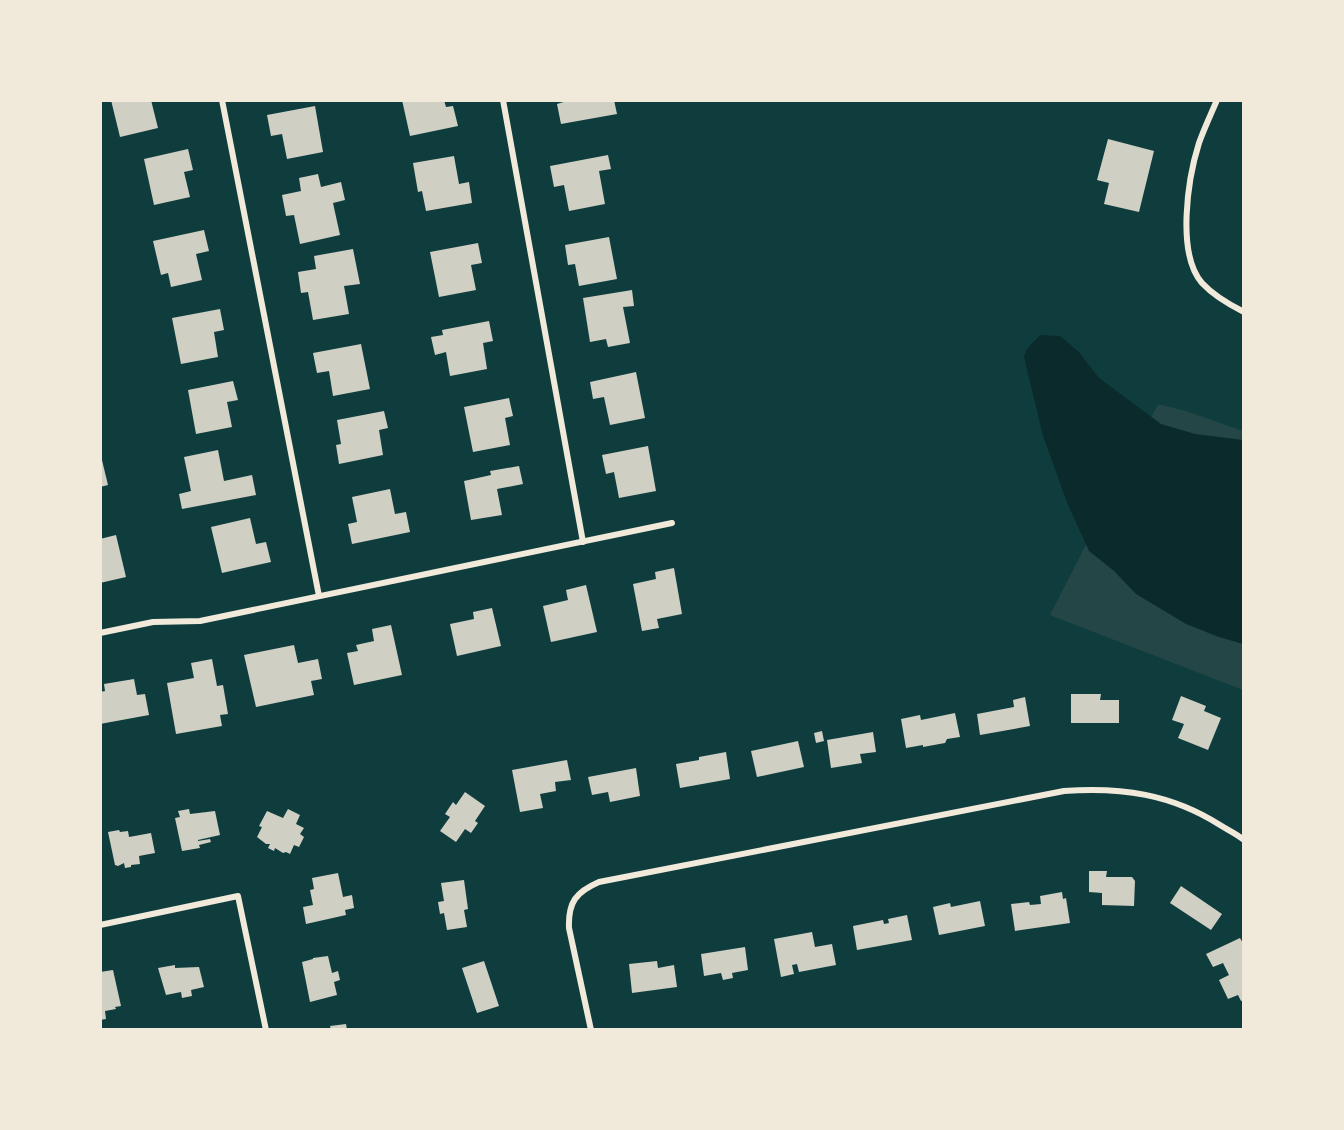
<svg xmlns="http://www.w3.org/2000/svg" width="1344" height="1130" viewBox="0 0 1344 1130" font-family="Inter,sans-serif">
  <rect width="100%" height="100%" fill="#0f3d3e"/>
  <polygon fill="#244646" points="1158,404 1186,411 1243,431 1243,690 1050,615"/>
  <polygon fill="#0a2a2b" points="1040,335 1060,336 1078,351 1099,378 1161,424 1195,434 1243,440 1243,644 1219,637 1186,624 1136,594 1114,571 1089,551 1068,505 1043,436 1024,357 1026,350"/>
  <g fill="#cfcfc3">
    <polygon points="111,100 151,100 158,128 120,137"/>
    <polygon points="402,100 444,100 446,107 453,106 458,126 410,136"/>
    <polygon points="614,100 617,114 561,124 557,104 570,100"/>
    <polygon points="315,106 323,152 287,159 282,134 271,136 267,115"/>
    <polygon points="1108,139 1154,151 1139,212 1104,204 1109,183 1097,180"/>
    <polygon points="188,149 193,170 184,172 190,197 154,205 144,159"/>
    <polygon points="608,155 611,169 599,171 605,204 569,211 564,185 554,187 550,166"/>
    <polygon points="454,156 459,184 469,182 472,203 426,211 422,191 418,192 413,163"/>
    <polygon points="318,174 321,187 341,182 345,200 333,203 340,235 300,244 294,215 286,216 282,195 301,191 299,178"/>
    <polygon points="204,230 209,251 196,254 202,280 171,287 168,273 161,275 153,241"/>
    <polygon points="609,237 617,279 579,286 575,264 568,265 565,245"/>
    <polygon points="478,243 482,263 471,265 476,290 439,297 430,252"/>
    <polygon points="353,249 360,284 344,286 349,314 313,320 308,292 301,293 298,272 316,269 314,256"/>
    <polygon points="632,290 634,306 623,307 630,343 608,347 606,339 590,342 583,298"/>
    <polygon points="220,309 224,330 214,332 218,357 181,364 172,318"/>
    <polygon points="489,321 493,341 483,343 487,369 450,376 446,352 435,355 431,337 443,335 442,330"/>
    <polygon points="361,344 370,389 333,396 329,371 317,373 313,353"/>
    <polygon points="636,372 645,418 610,425 604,397 593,399 590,382"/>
    <polygon points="233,381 238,400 227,402 232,427 196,434 188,390"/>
    <polygon points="509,398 513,416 505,418 510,445 473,452 464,407"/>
    <polygon points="384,411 388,428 379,430 383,455 339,464 336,445 341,444 337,420"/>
    <polygon points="648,446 656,491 619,498 614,472 606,474 602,455"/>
    <polygon points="218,450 224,481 252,475 256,495 182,509 179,494 191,491 184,457"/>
    <polygon points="100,452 108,485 100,487"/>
    <polygon points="519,466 523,484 497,489 502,515 471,520 464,481 491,475 490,471"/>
    <polygon points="390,489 395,514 406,512 410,532 352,544 348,524 357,522 352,497"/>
    <polygon points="250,518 256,544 266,542 271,562 222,573 211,527"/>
    <polygon points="116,535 126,577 100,583 100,539"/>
    <polygon points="674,568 682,614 657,619 659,628 642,631 633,584 656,579 655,572"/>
    <polygon points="586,585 597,632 551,642 543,606 568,600 566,590"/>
    <polygon points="492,608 501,646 457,656 450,624 474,619 473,612"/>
    <polygon points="391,625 402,675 354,685 347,653 358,651 356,645 374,641 372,629"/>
    <polygon points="294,645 298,663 318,659 322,679 311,681 314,695 256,707 244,655"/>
    <polygon points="212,659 217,686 223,685 228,714 220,715 222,726 176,734 167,683 194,678 191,663"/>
    <polygon points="134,679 137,695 145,694 149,715 100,724 100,692 105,691 104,684"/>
    <polygon points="1071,694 1101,694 1100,700 1119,700 1119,723 1071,723"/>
    <polygon points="1181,696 1206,706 1204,711 1221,718 1208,750 1178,738 1184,724 1172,720"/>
    <polygon points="1025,697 1030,726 980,735 977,714 1014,707 1013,700"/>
    <polygon points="955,713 960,737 947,739 945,743 923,747 923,745 906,748 901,719 920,715 921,720"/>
    <polygon points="822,731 824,741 816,743 814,733"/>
    <polygon points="873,732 876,752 860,754 862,763 831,768 827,740"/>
    <polygon points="798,741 804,767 757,777 751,751"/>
    <polygon points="726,752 730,779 680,788 676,764 699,760 699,757"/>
    <polygon points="567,760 571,780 555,782 556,791 540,794 543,808 520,812 512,770"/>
    <polygon points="636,768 640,796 610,802 608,792 592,795 588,777"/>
    <polygon points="465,792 485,806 475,821 478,823 471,833 465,829 456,842 440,831 450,817 445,814 453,802 456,805"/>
    <polygon points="189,809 190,814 215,811 220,835 198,840 198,841 210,839 211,842 199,845 200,848 182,851 175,818 180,817 178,811"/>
    <polygon points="288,809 300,815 296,824 304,828 300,834 304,837 299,847 294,845 290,854 286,852 283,853 275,848 274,851 268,848 270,844 266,844 257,837 262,827 259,826 267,811 283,818"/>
    <polygon points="119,830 120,832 128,831 129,837 151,833 155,853 139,856 140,864 131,865 131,867 125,868 124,863 118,866 115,865 108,832"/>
    <polygon points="1089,871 1107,871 1106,877 1132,877 1135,881 1134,906 1102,905 1102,893 1089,892"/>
    <polygon points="338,873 343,897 352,895 354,908 345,910 346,915 306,924 303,907 313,905 310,890 314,889 312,878"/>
    <polygon points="464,880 468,909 464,910 467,927 447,930 444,913 440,914 438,902 444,901 441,883"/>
    <polygon points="1181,886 1222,914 1211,930 1170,903"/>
    <polygon points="1062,892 1063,899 1066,898 1070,923 1015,931 1011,904 1029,902 1030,905 1041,904 1040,896"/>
    <polygon points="980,901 985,926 939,935 933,907 950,903 951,907"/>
    <polygon points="907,915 912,940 857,950 853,926 883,920 884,924 889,923 888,919"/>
    <polygon points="812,932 815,947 832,944 836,965 799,972 797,964 792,965 794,974 781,977 774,939"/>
    <polygon points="1240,938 1244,945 1244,1000 1241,1001 1238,995 1228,999 1219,980 1229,975 1223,963 1213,967 1206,954"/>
    <polygon points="745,947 748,970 732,973 733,978 723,980 721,973 704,976 701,954"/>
    <polygon points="328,956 332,973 338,971 340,980 334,982 337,995 310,1002 302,962 313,959 313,958"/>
    <polygon points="484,961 499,1006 477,1013 462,968"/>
    <polygon points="657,961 658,968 674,965 677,987 632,993 629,964"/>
    <polygon points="175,965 175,968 199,967 204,987 191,990 192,996 182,998 181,992 166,995 158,968"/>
    <polygon points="113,970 121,1006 115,1007 116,1009 105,1011 106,1019 100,1020 100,972"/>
    <polygon points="346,1024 347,1030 331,1030 330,1026"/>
  </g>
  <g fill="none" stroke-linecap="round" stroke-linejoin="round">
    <g stroke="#f1e9da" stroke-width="6">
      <polyline points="222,100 319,596"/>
      <polyline points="503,100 583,542"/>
      <path d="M1217,100C1211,114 1204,129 1199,143C1188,178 1176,253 1202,283C1214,296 1228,304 1244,312"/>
      <polyline points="100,633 153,622 200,621 672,523"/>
      <polyline points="100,925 238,896 266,1030"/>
      <path d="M591,1030L569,928C568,902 576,892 599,882L1064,791C1122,787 1171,794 1220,825C1228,830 1237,834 1244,840"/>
    </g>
  </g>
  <rect width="1344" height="1130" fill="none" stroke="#f1e9da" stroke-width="204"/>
</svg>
